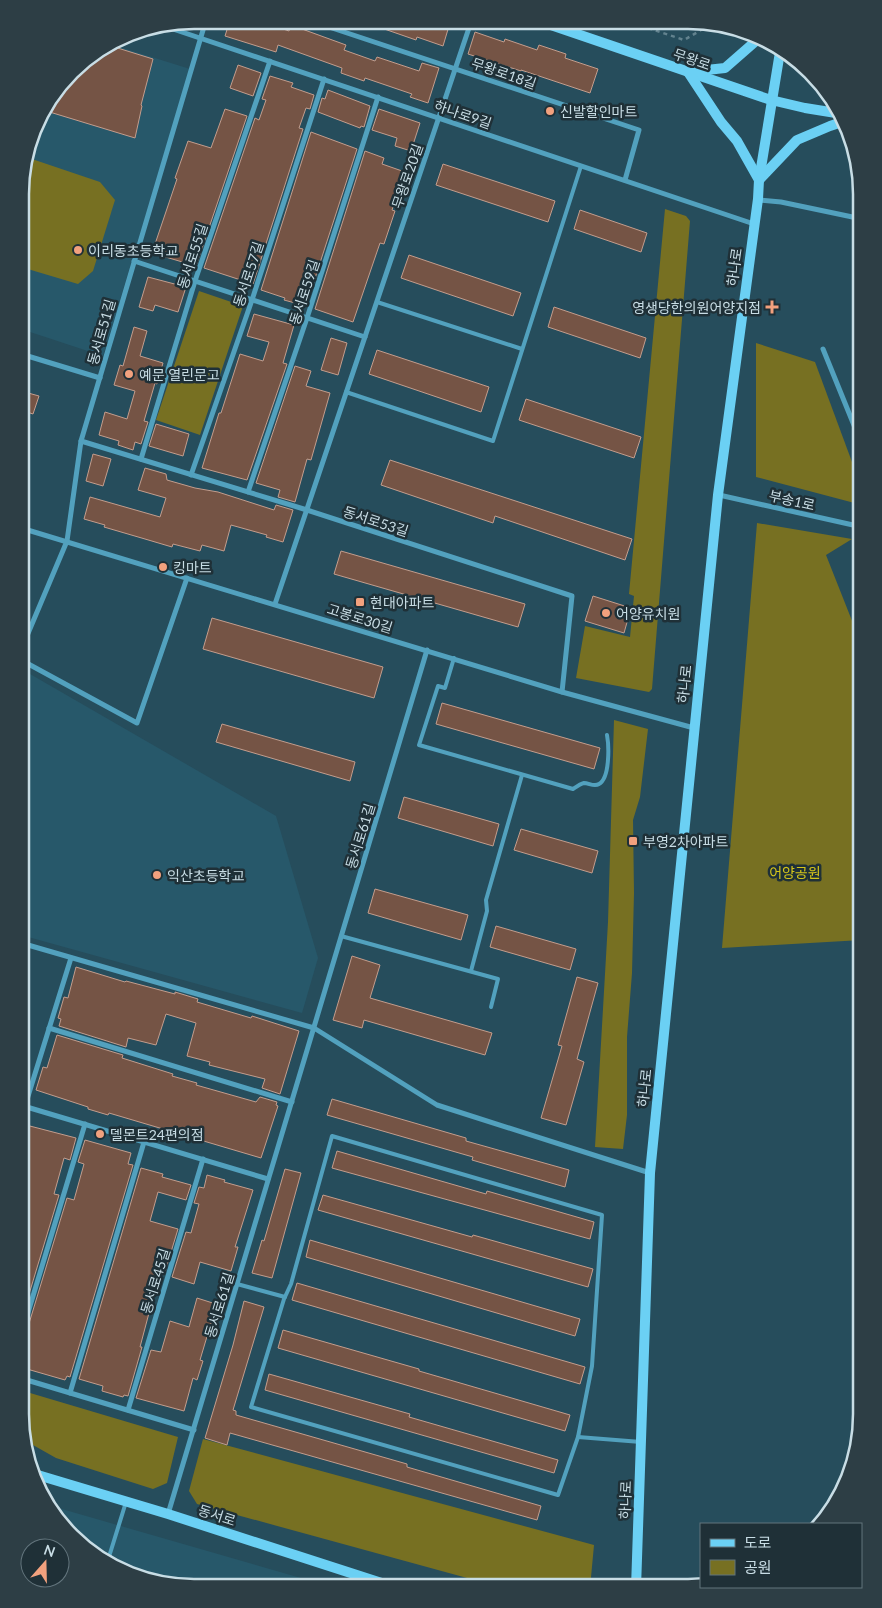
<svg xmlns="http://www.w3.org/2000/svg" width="882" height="1608" viewBox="0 0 882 1608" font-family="Lato,'Noto Sans KR',sans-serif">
  <rect width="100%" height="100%" fill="#264d5c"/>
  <g fill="#27586a">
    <polygon points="110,44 190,69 103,356 21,329 21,171 38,117 79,63"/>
    <polygon points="30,674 276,816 318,958 302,1013 21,935 21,705"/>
    <polygon points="48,1505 332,1587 171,1586 88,1552 56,1520"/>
  </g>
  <g fill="#777022">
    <polygon points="26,157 100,182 115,200 93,271 78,284 21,267 21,171"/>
    <polygon points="665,209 686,216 690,221 652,689 649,692 576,678 585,626 630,637 634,596 629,594"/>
    <polygon points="199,291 243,306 200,435 156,420"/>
    <polygon points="756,343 815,362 862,489 862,505 756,477"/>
    <polygon points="757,523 852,539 826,555 862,646 862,940 722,948"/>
    <polygon points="614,720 648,729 640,797 633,820 634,893 632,973 627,1037 627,1115 623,1149 595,1147 608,922"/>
    <polygon points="20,1390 178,1437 167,1483 153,1489 56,1458 33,1445 25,1442 20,1414"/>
    <polygon points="203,1439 594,1545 590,1588 500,1587 197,1504 189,1491"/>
  </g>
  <g fill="#755445" stroke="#c39d8d">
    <polygon points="230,20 257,20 289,31 291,25 346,45 344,50 375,61 377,57 419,71 422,63 439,68 428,103 410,97 412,94 365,78 364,81 341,73 342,68 278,45 276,52 225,36"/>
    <polygon points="368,21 435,22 449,26 443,46 417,37 416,40 367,23"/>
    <polygon points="475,32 504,42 505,39 537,50 539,45 566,54 565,58 598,69 590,93 521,70 521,71 468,54"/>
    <polygon points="108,45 153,59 141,105 142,106 135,138 43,110 79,63"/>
    <polygon points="238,65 261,73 253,96 230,88"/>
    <polygon points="270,76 293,83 291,87 314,95 310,109 306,108 299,128 303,129 253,284 204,268 255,118 259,120 266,100 262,99"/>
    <polygon points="328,90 370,106 364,127 361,126 360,128 318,112 322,98 325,99"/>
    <polygon points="225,109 247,116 196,266 152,253 177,179 175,178 188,141 211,148"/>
    <polygon points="379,109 420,123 411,151 395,146 397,138 372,130"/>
    <polygon points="311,132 357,149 306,306 284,300 285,298 261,290"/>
    <polygon points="365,151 384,158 382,164 405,172 392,210 395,211 384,244 380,243 353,322 315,309"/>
    <polygon points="443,164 555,201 548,222 436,185"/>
    <polygon points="580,210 647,233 641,252 574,229"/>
    <polygon points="409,255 521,293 513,316 401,278"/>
    <polygon points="148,277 186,287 178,312 155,305 153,311 139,307"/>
    <polygon points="554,307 646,338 640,358 548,327"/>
    <polygon points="254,314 294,325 283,363 287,364 247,480 202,468 219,413 221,413 240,354 263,361 269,342 247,336"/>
    <polygon points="134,327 147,331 140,356 163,363 157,384 155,383 144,421 148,422 141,444 135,442 133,450 118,445 119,441 99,435 105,412 127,419 135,391 114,385 120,365 123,366"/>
    <polygon points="331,338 347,343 338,375 321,370"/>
    <polygon points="377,350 489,387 481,412 369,374"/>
    <polygon points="295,366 311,371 306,386 330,393 311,460 307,459 295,502 278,497 280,490 256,483"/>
    <polygon points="21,391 39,396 33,414 21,410"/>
    <polygon points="526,399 641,437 634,458 519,420"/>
    <polygon points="156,424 189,434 183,456 149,446"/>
    <polygon points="93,454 111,459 103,486 86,481"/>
    <polygon points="390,460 632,539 625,560 495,516 493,523 381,485"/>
    <polygon points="145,468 166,474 167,480 195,488 218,492 274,510 276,505 293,510 283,542 266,537 267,535 231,525 224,551 202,545 200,551 173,544 172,547 145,539 104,527 105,525 84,519 90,497 160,517 166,498 138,490"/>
    <polygon points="341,551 525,604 518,627 334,574"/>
    <polygon points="593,596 631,608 624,633 585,621"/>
    <polygon points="212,618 383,667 374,698 203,649"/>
    <polygon points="442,703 600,748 594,769 436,724"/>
    <polygon points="222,724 355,762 350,781 216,742"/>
    <polygon points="404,797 499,824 493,846 398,818"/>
    <polygon points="521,829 598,851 592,873 514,850"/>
    <polygon points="375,889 468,915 461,940 368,913"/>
    <polygon points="496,926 576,949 570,970 490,947"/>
    <polygon points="352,956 380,965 370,998 492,1033 485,1055 364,1020 362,1028 333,1020"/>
    <polygon points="76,967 125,982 126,981 175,994 175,992 198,999 197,1002 251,1018 252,1016 299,1031 280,1094 262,1088 265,1079 209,1065 210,1062 187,1056 196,1023 166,1014 156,1045 128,1038 126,1047 59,1026 61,1019 58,1018 64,997 68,998"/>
    <polygon points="577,977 598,983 577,1059 584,1062 566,1125 541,1118 562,1046 558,1045"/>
    <polygon points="57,1035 123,1055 122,1058 173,1074 172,1076 197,1083 196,1085 256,1102 260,1097 277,1102 276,1105 278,1106 261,1158 109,1113 108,1115 88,1109 88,1107 36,1090 43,1067 47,1068"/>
    <polygon points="332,1099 466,1138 466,1141 569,1170 565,1187 472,1160 473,1157 327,1115"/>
    <polygon points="26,1125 76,1138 70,1160 64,1158 54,1194 59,1195 20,1324 20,1239 28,1210 20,1208 20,1146"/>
    <polygon points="85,1140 131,1153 128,1164 133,1165 70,1377 67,1376 65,1380 20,1367 20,1343 24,1340 67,1198 74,1200 84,1164 78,1162"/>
    <polygon points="337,1151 486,1194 487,1191 594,1222 590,1239 332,1168"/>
    <polygon points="141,1168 163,1174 162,1177 191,1185 186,1200 158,1192 150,1221 178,1229 164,1275 161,1274 158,1279 140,1347 142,1347 128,1396 124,1395 123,1397 102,1391 103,1386 79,1379"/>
    <polygon points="285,1169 301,1173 272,1278 252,1273 262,1240 264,1241"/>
    <polygon points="207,1175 225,1180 224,1182 253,1190 235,1247 238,1247 231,1271 200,1262 194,1284 172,1277 186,1232 191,1233 199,1204 194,1203 199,1187 204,1188"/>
    <polygon points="323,1195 472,1237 473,1235 593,1269 588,1287 318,1210"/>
    <polygon points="310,1240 580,1319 575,1336 306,1257"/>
    <polygon points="297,1283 585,1367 580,1384 292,1300"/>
    <polygon points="197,1298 219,1305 213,1324 211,1323 200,1360 203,1361 197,1380 193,1378 184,1411 136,1398 151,1350 161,1352 170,1321 189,1327"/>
    <polygon points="244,1301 264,1307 233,1410 236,1411 236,1415 407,1464 407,1467 541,1506 537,1520 230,1433 227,1445 205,1438 233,1345"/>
    <polygon points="283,1330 419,1369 419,1371 570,1415 565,1431 278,1348"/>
    <polygon points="269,1374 410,1414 409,1417 558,1460 554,1473 265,1390"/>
  </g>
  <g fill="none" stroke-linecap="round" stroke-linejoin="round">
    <polyline stroke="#62828e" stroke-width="2.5" stroke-dasharray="4 4" stroke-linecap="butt" points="633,23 684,40 713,23"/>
    <g stroke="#52a1be" stroke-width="4">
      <polyline points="377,302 522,349"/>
      <polyline points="346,392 493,441 581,166"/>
      <path d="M454,658L445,688L438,686L419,745L573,789C576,787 580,784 584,783C589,783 594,787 599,784C610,778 609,746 607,735"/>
      <polyline points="341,936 498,979 491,1007"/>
      <polyline points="471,971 487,911 486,900 522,775"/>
      <polygon points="332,1136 602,1215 592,1366 578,1437 558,1495 251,1407 284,1299 291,1284"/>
      <polyline points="237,1284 285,1297"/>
      <polyline points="578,1437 641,1442"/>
      <polyline points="108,1560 126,1502"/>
    </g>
    <g stroke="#52a1be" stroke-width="5">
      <polyline points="311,21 639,130 625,180"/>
      <polyline points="164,26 754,224"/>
      <polyline points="758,200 781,202 862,219"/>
      <polyline points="134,261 365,337"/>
      <polyline points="823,349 862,445"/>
      <polyline points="21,354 100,378"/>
      <polyline points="81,441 307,510 572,596 562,692"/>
      <polyline points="141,459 195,281 270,61"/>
      <polyline points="191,475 252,300 324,79"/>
      <polyline points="248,492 307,318 378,97"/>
      <polyline points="719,495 862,527"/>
      <polyline points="21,528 562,692 694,728"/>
      <polyline points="275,604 471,22"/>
      <polyline points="21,650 67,541 81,441 206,20"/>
      <polyline points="21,660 137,723 187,578"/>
      <polyline points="21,943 314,1028 437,1105 650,1173"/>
      <polyline points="49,1028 292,1102"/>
      <polyline points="20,1105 268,1179"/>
      <polyline points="20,1122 71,958"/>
      <polyline points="20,1339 85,1124"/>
      <polyline points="20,1378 194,1430"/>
      <polyline points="70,1393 144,1142"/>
      <polyline points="128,1410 203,1159"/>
      <polyline points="168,1514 427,650"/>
    </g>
    <g stroke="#6bd0f4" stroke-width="10">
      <polyline points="542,22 771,100 805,108 836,113"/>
      <polyline points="757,40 725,68 688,72 721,122 737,141 759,180 797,140 830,126 842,122"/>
      <polyline points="31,1473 168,1514 394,1587"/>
      <polyline points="636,1588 650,1173 718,495 758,199 759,180 780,52"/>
    </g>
  </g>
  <g fill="#f2a17e" stroke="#1f3037" stroke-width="2">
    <circle cx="550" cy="111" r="5"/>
    <circle cx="78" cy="250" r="5"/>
    <path d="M769.5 299.5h5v5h5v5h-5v5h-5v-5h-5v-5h5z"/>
    <circle cx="129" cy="374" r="5"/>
    <circle cx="163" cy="567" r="5"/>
    <rect x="355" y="597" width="10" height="10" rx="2.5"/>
    <circle cx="606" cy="613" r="5"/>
    <rect x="628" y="836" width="10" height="10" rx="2.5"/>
    <circle cx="157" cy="875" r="5"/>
    <circle cx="100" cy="1134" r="5"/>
  </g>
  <g text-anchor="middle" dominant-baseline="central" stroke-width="5" stroke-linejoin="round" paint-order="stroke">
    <g font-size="14" fill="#c8dde5" stroke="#1f3037">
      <text transform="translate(692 59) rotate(19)">무왕로</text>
      <text transform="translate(504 73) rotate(19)">무왕로18길</text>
      <text transform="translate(463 114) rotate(19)">하나로9길</text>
      <text transform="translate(407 176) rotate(-71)">무왕로20길</text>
      <text transform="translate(192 256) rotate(-72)">동서로55길</text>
      <text transform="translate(734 267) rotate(-82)">하나로</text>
      <text transform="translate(248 274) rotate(-72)">동서로57길</text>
      <text transform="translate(304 292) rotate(-72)">동서로59길</text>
      <text transform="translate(101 332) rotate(-74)">동서로51길</text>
      <text transform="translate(792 500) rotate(13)">부송1로</text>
      <text transform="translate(376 521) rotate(18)">동서로53길</text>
      <text transform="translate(360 618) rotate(17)">고봉로30길</text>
      <text transform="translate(684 684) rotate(-84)">하나로</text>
      <text transform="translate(360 836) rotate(-73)">동서로61길</text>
      <text transform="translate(644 1088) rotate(-84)">하나로</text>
      <text transform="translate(155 1281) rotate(-73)">동서로45길</text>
      <text transform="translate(219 1305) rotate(-73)">동서로61길</text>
      <text transform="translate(625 1500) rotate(-88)">하나로</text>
      <text transform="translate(217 1515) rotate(18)">동서로</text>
    </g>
    <g font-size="14" fill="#c8dde5" stroke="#1f3037" text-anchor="start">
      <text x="560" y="111">신발할인마트</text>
      <text x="88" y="250">이리동초등학교</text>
      <text x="761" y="307" text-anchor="end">영생당한의원어양지점</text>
      <text x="139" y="374">예문 열린문고</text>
      <text x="173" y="567">킹마트</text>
      <text x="370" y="602">현대아파트</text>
      <text x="616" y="613">어양유치원</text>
      <text x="643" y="841">부영2차아파트</text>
      <text x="167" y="875">익산초등학교</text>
      <text x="110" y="1134">델몬트24편의점</text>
    </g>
    <g font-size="14" fill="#d4c51a" stroke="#1f3037">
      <text x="795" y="872">어양공원</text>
    </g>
  </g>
  <path d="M0 0H882V1608H0ZM194 29H688A165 165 0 0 1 853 194V1414A165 165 0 0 1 688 1579H194A165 165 0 0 1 29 1414V194A165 165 0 0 1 194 29Z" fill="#2d3e45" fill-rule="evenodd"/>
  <path fill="none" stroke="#c8dde5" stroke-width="2.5" d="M194 29H688A165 165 0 0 1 853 194V1414A165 165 0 0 1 688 1579H194A165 165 0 0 1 29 1414V194A165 165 0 0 1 194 29Z"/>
  <rect x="700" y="1523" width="162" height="65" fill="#1f3037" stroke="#63757d"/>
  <rect x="710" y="1539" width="25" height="8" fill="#6bd0f4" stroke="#63757d"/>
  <text x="744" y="1548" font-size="15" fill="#c8dde5">도로</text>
  <rect x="710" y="1560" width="25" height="15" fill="#777022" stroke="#63757d"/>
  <text x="744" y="1573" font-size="15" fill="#c8dde5">공원</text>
  <g transform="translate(45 1563) rotate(20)"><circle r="24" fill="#1f3037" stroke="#63757d"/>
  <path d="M0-4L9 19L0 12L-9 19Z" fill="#f2a17e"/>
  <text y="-8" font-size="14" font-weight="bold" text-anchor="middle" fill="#c8dde5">N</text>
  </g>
</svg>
